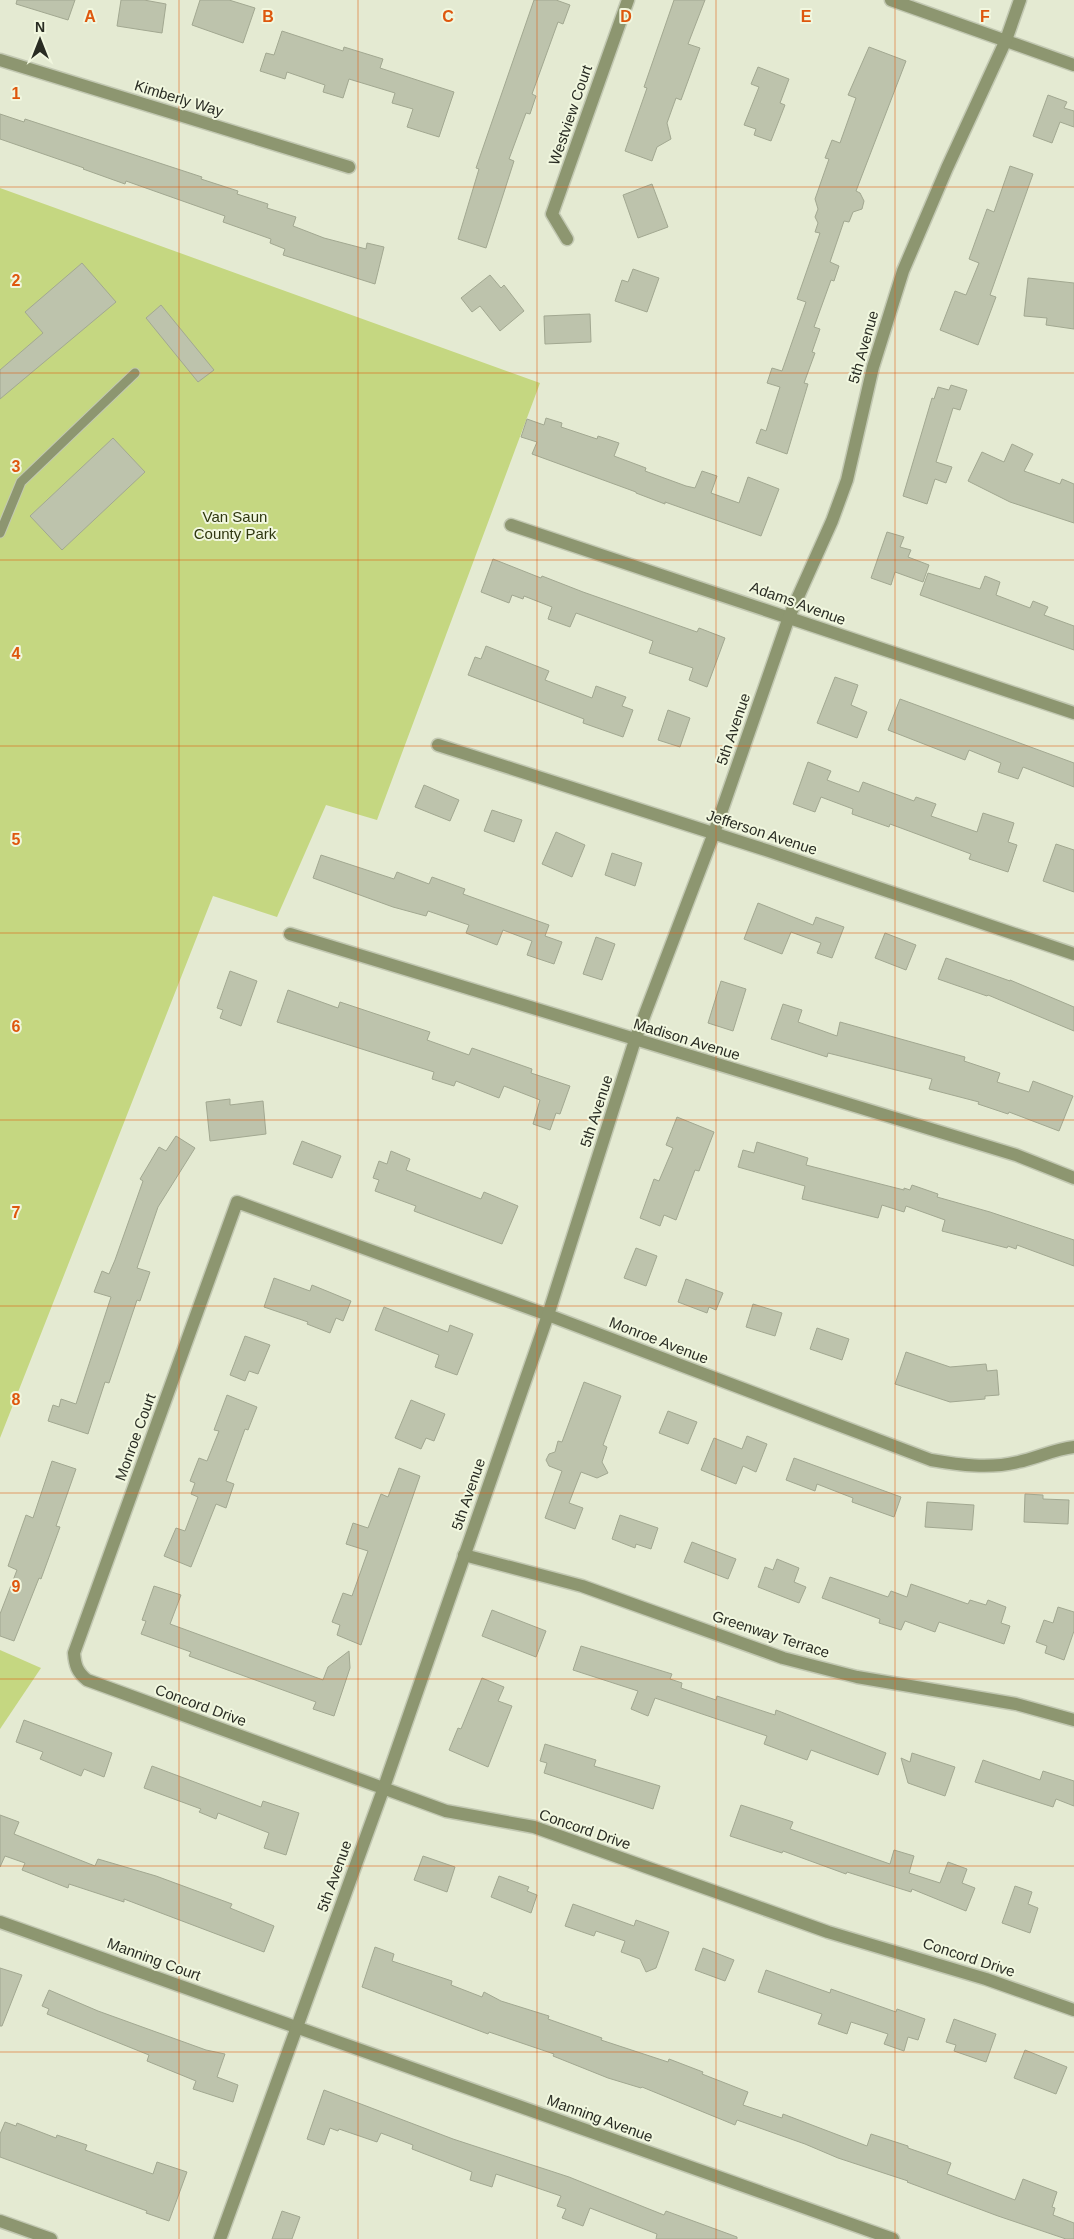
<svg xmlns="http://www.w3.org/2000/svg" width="1074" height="2239" viewBox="0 0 1074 2239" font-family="Helvetica,sans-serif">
  <rect width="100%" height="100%" fill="#e4ead2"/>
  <g fill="#c5d781">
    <polygon points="0,188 540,383 377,820 326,805 277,917 213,896 0,1438"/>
    <polygon points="0,1650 41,1668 0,1729"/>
  </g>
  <g fill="#bdc3ac" stroke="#a2a891">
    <polygon points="17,0 75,0 68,20 16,4"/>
    <polygon points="121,0 144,0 166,4 162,33 117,26"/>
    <polygon points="200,0 229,0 255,8 243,43 192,25"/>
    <polygon points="534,0 556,0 570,5 563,24 558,22 532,94 536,96 530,114 526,113 509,159 514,161 486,248 458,239 479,169 476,168"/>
    <polygon points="674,0 705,0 688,44 700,48 681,100 676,98 667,123 671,139 657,147 652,161 625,151 647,88 644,87"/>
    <polygon points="282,31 343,51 344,47 383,59 380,68 454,92 439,137 407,127 413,109 392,103 395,93 349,79 343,98 323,92 325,85 287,72 285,79 260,71 266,53 274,55"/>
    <polygon points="869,47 906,61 856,191 860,193 864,201 862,209 853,212 849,222 844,221 830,262 839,266 834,281 831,280 814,327 820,329 812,352 815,353 804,383 808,384 787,454 756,443 761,429 766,431 780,387 767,383 772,368 782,371 806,302 797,299 820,233 815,232 818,223 815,217 818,209 815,199 829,159 825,158 832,140 840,143 856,98 848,95"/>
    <polygon points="758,67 789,79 780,103 785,105 771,141 754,135 756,129 744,125 759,87 751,84"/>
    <polygon points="1048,95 1067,102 1064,108 1074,111 1074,127 1060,122 1052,143 1033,136"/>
    <polygon points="0,114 24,122 25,119 202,177 201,179 238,191 237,194 268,204 267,208 296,217 293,226 324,238 366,249 367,243 384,247 375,284 283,255 285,249 270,243 271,239 223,222 225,216 126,181 125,184 83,169 84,168 0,139"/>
    <polygon points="1010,166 1033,174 990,295 996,297 978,345 940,330 955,291 966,295 979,263 969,259 987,209 994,212"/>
    <polygon points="652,184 668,227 638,238 623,195"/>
    <polygon points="82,263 116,302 0,399 0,370 43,333 25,312"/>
    <polygon points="633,269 659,278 647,312 615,301 622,280 628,282"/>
    <polygon points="490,275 501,288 504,285 524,311 500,331 480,306 472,312 461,298"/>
    <polygon points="1028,278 1074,283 1074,329 1046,325 1047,318 1024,316"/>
    <polygon points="161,305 214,370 198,382 146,318"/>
    <polygon points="590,314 591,342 545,344 544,316"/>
    <polygon points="951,385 967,390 960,410 953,408 936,462 952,467 946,483 935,479 927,504 903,496 932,398 934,399 938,387 949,390"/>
    <polygon points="546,418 562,423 561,427 597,439 598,436 619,443 614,456 646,468 645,471 686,486 695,488 702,471 717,476 711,493 739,503 748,477 779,489 761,536 665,502 665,504 636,493 636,492 532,454 537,442 521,437 527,419 544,425"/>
    <polygon points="113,438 145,472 62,550 30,516"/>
    <polygon points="1012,444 1033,454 1024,471 1060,484 1062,479 1074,484 1074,523 1010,502 968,481 982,452 1004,462"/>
    <polygon points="887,532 904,537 900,547 911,550 908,557 929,565 923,582 895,572 891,585 871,578"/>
    <polygon points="493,559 541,578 542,576 583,592 697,632 699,628 725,638 707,687 689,680 693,668 649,653 653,641 576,613 570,627 548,619 552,607 524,596 523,599 512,595 509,603 481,592"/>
    <polygon points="928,573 980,589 985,576 1000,582 996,595 1030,608 1033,601 1048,607 1044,615 1074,626 1074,650 920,595"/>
    <polygon points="486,646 549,671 545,680 592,698 596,686 626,697 622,706 633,710 623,737 583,723 584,719 468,675 475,657 481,659"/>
    <polygon points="835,677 858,685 851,705 867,712 857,738 817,723"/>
    <polygon points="900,699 1074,763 1074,787 1023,767 1018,779 998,772 1001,763 969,750 965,760 888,730"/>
    <polygon points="668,710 690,718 680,747 658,740"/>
    <polygon points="808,762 831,771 827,780 859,792 863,782 914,801 916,797 936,804 931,816 977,832 983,813 1014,823 1008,842 1017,845 1008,872 969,859 971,854 890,824 889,827 852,814 853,809 821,797 815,812 793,804"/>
    <polygon points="424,785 459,800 450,821 415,807"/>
    <polygon points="492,810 522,820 514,842 484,831"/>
    <polygon points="556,832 585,845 572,877 542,864"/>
    <polygon points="1056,844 1074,850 1074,892 1043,881"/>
    <polygon points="612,853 642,863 635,886 605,875"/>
    <polygon points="321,855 394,879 397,872 429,884 432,877 465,889 463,894 549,925 545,936 562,942 554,964 527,955 532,941 503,930 497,945 466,933 469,925 428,911 426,916 393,907 313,878"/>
    <polygon points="758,903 813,925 816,917 844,927 832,958 817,953 821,943 791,932 782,954 744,939"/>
    <polygon points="885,933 916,945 906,970 875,958"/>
    <polygon points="596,937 615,944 602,980 583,974"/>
    <polygon points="946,958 1010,981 1010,980 1074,1007 1074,1031 988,995 987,996 938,979"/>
    <polygon points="230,971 257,981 241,1026 220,1018 223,1010 217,1008"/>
    <polygon points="721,981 746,989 733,1031 708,1023"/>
    <polygon points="288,990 338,1008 340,1002 430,1032 427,1040 469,1055 472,1048 532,1069 531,1073 570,1086 560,1114 556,1113 550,1130 533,1124 540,1100 504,1086 499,1098 456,1081 454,1086 432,1079 434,1072 277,1022"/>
    <polygon points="783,1004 802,1010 798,1022 837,1036 840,1022 965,1057 964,1061 1000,1073 997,1082 1029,1092 1033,1081 1073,1096 1059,1131 1009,1112 1008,1114 978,1104 979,1102 929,1089 932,1079 828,1053 827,1057 771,1039"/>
    <polygon points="230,1099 230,1105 263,1101 266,1134 210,1141 206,1102"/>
    <polygon points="677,1117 714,1132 699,1171 695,1170 676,1220 664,1215 660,1226 640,1218 654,1179 659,1181 673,1148 666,1145"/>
    <polygon points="176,1136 195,1148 158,1207 137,1268 150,1272 140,1301 137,1300 109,1383 105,1382 88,1434 48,1421 53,1405 59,1407 61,1399 76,1404 111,1297 94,1292 102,1271 109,1274 115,1260 143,1181 140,1179 159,1147 166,1151"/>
    <polygon points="302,1141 341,1156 332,1178 293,1164"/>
    <polygon points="757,1142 808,1158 806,1165 904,1190 904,1188 910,1190 912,1185 938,1194 937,1197 990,1212 1074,1240 1074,1266 1017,1245 1016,1249 1008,1246 1007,1248 942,1231 945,1220 906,1206 904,1212 882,1205 878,1218 802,1199 805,1186 738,1167 743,1150 754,1153"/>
    <polygon points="391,1151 410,1159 406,1170 481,1199 484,1192 518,1206 502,1244 414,1211 416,1206 375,1191 379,1180 373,1178 379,1161 387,1164"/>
    <polygon points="636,1248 657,1256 646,1286 624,1278"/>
    <polygon points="274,1278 310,1291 312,1285 351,1301 343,1321 336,1318 330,1333 307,1324 308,1322 264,1307"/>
    <polygon points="686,1279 723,1293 716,1310 709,1307 707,1313 678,1302"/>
    <polygon points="753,1304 782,1313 775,1336 746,1327"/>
    <polygon points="384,1307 448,1332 450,1325 473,1334 457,1375 435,1367 439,1355 375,1330"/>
    <polygon points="817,1328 849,1339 842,1360 810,1349"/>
    <polygon points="245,1336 270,1345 258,1374 249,1371 245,1381 230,1375"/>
    <polygon points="906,1352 950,1367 986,1364 987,1371 997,1370 999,1395 985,1396 985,1399 950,1402 895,1384"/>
    <polygon points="584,1382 621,1396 603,1445 607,1447 602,1462 608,1473 597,1478 581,1472 569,1503 583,1508 575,1529 545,1518 562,1471 549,1466 546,1460 549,1454 555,1452 558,1441 562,1442"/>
    <polygon points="227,1395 257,1407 248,1430 245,1429 226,1481 234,1484 226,1508 216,1504 191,1567 164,1556 176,1528 185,1531 198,1497 191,1494 195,1483 190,1481 199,1458 207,1461 219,1431 214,1430"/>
    <polygon points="411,1400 445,1414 434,1441 426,1438 421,1449 395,1438"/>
    <polygon points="668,1411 697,1422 688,1444 659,1433"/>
    <polygon points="747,1436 767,1444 756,1472 743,1466 736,1484 701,1470 714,1438 742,1449"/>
    <polygon points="794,1458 901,1497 894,1517 852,1502 853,1498 817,1484 815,1491 786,1480"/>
    <polygon points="52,1461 76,1469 56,1526 60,1527 41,1579 39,1578 14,1641 0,1636 0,1614 17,1570 8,1566 26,1515 33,1518"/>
    <polygon points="399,1468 420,1476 361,1645 337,1635 340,1625 332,1622 343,1593 352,1596 368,1551 346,1544 353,1523 368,1528 381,1494 388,1497"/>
    <polygon points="1025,1494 1043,1495 1043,1499 1069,1500 1068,1524 1024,1522"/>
    <polygon points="927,1502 974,1505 972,1530 925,1527"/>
    <polygon points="620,1515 658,1528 651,1549 636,1544 635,1548 612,1539"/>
    <polygon points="692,1542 736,1559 728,1579 684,1562"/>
    <polygon points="777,1559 799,1568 794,1582 806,1587 799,1603 758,1587 765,1567 773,1570"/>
    <polygon points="830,1577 888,1597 891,1591 907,1597 911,1584 968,1604 970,1600 986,1605 988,1600 1006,1607 1001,1623 1010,1626 1004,1644 939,1622 935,1632 905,1621 901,1630 879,1623 880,1619 822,1598"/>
    <polygon points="154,1586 181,1595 170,1624 323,1680 328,1667 349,1651 350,1668 334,1716 313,1709 316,1702 189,1656 191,1652 141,1634 146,1621 142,1620"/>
    <polygon points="1058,1607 1074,1612 1074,1631 1064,1660 1045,1653 1047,1646 1036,1642 1044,1620 1053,1623"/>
    <polygon points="492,1610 546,1631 536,1657 482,1636"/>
    <polygon points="581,1646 672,1674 670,1679 682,1683 681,1688 716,1700 717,1696 775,1715 776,1710 886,1753 878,1775 811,1750 807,1760 764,1744 767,1736 655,1698 648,1716 631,1709 638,1691 573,1670"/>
    <polygon points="482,1678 504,1687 498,1701 512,1706 488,1767 449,1750 458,1728 461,1729"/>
    <polygon points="24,1720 112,1753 104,1777 84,1769 81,1776 40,1759 43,1752 16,1742"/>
    <polygon points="545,1744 596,1760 594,1766 660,1786 653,1809 544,1773 547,1763 540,1761"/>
    <polygon points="912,1753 955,1767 945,1796 908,1783 901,1758 910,1762"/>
    <polygon points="983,1760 1040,1780 1043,1771 1074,1781 1074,1806 1056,1799 1053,1807 975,1782"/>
    <polygon points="152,1766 261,1807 263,1801 299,1813 286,1855 264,1848 269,1833 218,1813 216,1819 199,1812 201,1809 144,1788"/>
    <polygon points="741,1805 793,1822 790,1829 890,1864 894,1850 914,1856 909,1873 940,1883 948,1862 967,1869 962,1883 975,1888 966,1911 912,1889 911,1892 847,1872 846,1874 783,1851 782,1853 730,1836"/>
    <polygon points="0,1815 19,1822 14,1834 95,1866 98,1859 156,1876 232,1904 230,1908 274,1926 264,1952 124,1899 124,1902 69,1884 68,1888 22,1870 25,1863 5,1856 0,1867"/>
    <polygon points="423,1856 455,1867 447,1892 414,1880"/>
    <polygon points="499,1876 529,1887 527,1891 537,1895 531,1913 491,1897"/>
    <polygon points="1015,1886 1032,1892 1028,1904 1038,1908 1030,1933 1002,1923"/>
    <polygon points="573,1904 634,1926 636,1920 669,1932 656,1968 646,1972 640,1959 621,1952 625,1941 596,1931 594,1936 565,1926"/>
    <polygon points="375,1947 394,1954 392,1961 452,1981 451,1985 482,1997 484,1992 501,2001 549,2016 548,2019 602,2038 601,2040 668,2062 669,2059 703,2072 702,2074 748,2092 743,2105 782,2118 783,2114 867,2146 871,2134 908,2146 908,2148 951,2163 947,2174 1015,2200 1023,2179 1057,2192 1052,2207 1055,2208 1053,2215 1074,2223 1074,2239 1066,2239 998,2216 907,2182 908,2181 838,2158 805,2144 737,2120 735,2125 642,2087 641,2088 608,2078 553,2056 554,2054 489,2032 488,2034 362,1987"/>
    <polygon points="703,1948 734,1960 725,1981 695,1970"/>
    <polygon points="0,1968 22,1975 2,2026 0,2026"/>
    <polygon points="766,1970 830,1993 831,1989 896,2012 897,2009 925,2019 918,2040 908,2037 904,2051 884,2044 888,2034 851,2022 847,2034 818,2024 822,2014 758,1992"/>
    <polygon points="49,1990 98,2011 206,2050 225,2054 217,2077 238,2085 233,2102 193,2089 196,2081 147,2061 149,2055 47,2014 49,2009 42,2006"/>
    <polygon points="954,2019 996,2034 986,2062 954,2051 956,2045 946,2042"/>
    <polygon points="1025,2050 1067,2067 1056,2094 1014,2078"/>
    <polygon points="324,2090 453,2139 569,2177 664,2215 666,2211 737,2237 737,2239 656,2239 657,2234 590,2208 583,2226 562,2218 566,2209 557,2206 561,2196 496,2174 492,2187 470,2180 472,2172 412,2149 413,2145 381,2133 377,2142 339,2129 338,2131 330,2128 324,2145 307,2139"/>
    <polygon points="5,2122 16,2126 17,2123 56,2138 57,2135 87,2145 85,2150 153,2174 157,2162 187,2172 169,2221 146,2213 147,2211 0,2157 0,2134"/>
    <polygon points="282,2211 300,2217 292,2239 272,2239"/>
  </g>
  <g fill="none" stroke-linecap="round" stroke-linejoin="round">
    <g stroke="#c2c8b2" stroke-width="11">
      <polyline id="service" points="0,533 21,482 135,373"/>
    </g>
    <g stroke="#c2c8b2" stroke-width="15">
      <g id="minor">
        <polyline points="891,0 1074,65"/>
        <polyline points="0,60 349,167"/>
        <polyline points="567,239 552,214 628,0"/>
        <path d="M511,525C699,586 886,651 1074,713"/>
        <polyline points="438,745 769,851 1074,954"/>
        <polyline points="290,934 1016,1155 1074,1178"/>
        <path d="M1074,1447C1055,1449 1037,1458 1018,1462C989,1469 960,1465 931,1460L548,1315L237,1202L74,1653C75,1665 77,1672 87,1680L446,1811L534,1827L828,1932L986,1979L1074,2010"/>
        <polyline points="464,1555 582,1586 783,1658 857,1677 1016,1704 1074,1720"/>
        <polyline points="0,1922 893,2239"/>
        <polyline points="0,2221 51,2239"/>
        <polyline points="220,2239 383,1790 548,1315 635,1040 714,833 789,617 832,521 847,480 873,367 903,271 947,168 1006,40 1020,0"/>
      </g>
    </g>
    <use href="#service" stroke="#8d9670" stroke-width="9"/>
    <use href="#minor" stroke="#8d9670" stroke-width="12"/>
  </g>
  <path fill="none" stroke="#de570d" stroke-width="1" stroke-opacity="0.55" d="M179,0V2239M358,0V2239M537,0V2239M716,0V2239M895,0V2239M0,187H1074M0,373H1074M0,560H1074M0,746H1074M0,933H1074M0,1120H1074M0,1306H1074M0,1493H1074M0,1679H1074M0,1866H1074M0,2052H1074"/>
  <g text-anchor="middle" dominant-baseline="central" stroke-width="4" stroke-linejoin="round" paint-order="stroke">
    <g font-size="15" fill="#292c23" stroke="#f1f7df">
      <text transform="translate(179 98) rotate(17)">Kimberly Way</text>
      <text transform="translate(570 115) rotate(-71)">Westview Court</text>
      <text transform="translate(863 347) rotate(-74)">5th Avenue</text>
      <text transform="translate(798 603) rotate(20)">Adams Avenue</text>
      <text transform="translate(733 729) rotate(-71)">5th Avenue</text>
      <text transform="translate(762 832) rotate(18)">Jefferson Avenue</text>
      <text transform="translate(687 1039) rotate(17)">Madison Avenue</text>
      <text transform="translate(596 1111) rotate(-72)">5th Avenue</text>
      <text transform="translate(659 1340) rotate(21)">Monroe Avenue</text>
      <text transform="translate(135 1437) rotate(-70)">Monroe Court</text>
      <text transform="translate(468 1494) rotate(-71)">5th Avenue</text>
      <text transform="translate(771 1634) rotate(18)">Greenway Terrace</text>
      <text transform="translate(201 1705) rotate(20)">Concord Drive</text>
      <text transform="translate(585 1829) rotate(19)">Concord Drive</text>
      <text transform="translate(334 1876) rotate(-70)">5th Avenue</text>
      <text transform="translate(969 1957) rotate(18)">Concord Drive</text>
      <text transform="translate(154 1959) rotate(20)">Manning Court</text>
      <text transform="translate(600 2118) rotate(20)">Manning Avenue</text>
    </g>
    <g font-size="15" fill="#2f370f" stroke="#f1f7df">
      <text x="235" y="516">Van Saun<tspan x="235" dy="17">County Park</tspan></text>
    </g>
  </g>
  <g font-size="16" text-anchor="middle" font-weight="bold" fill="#de570d" stroke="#f1f7df" stroke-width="4" stroke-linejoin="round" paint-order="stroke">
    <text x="90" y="22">A</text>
    <text x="268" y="22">B</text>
    <text x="448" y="22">C</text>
    <text x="626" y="22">D</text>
    <text x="806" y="22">E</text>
    <text x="985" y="22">F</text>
    <text x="16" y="99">1</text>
    <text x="16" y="286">2</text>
    <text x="16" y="472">3</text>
    <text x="16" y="659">4</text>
    <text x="16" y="845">5</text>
    <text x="16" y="1032">6</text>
    <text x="16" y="1218">7</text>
    <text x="16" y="1405">8</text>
    <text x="16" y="1592">9</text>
  </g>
  <g transform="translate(40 40)" stroke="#f1f7df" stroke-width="4" paint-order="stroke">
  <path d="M0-4L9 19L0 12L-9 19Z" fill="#292c23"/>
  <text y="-8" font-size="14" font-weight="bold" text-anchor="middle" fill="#292c23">N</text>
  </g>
</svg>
